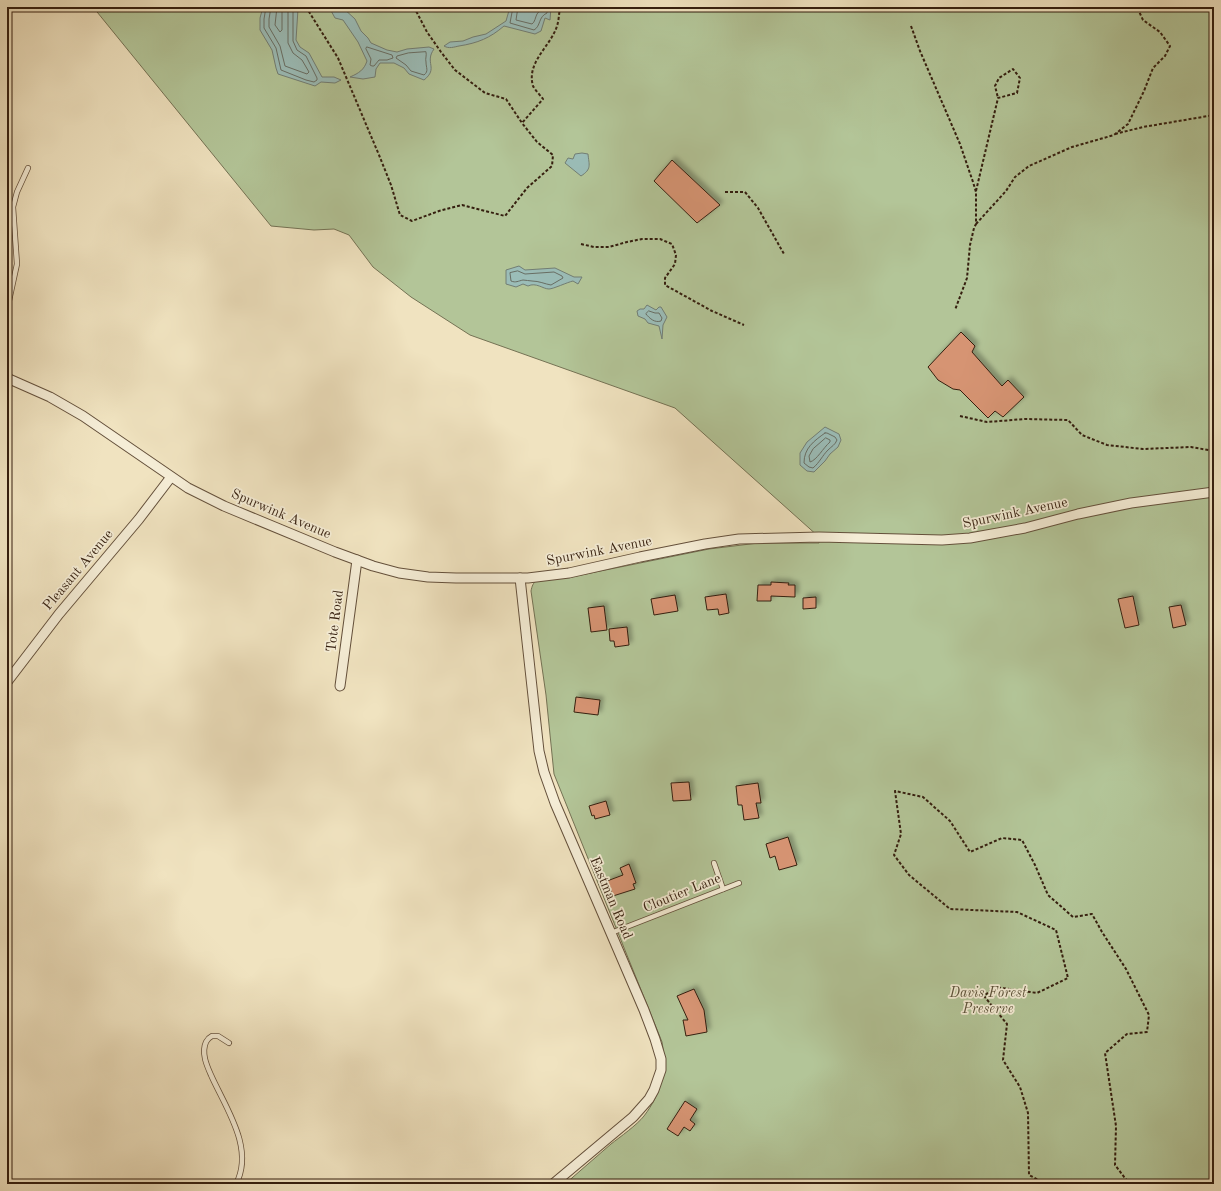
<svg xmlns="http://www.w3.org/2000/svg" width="1221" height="1191" viewBox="0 0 1221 1191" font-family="'Old Standard TT',serif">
  <defs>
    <filter id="shadow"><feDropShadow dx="3.5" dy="-3.5" stdDeviation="2" flood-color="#0004"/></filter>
  </defs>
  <rect width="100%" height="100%" fill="#f0e3c0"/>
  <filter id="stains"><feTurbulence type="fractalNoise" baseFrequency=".005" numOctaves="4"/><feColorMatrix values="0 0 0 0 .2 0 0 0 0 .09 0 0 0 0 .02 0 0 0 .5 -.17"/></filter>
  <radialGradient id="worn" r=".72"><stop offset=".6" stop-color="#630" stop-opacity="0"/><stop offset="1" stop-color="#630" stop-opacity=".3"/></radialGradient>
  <path fill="#b3c598" stroke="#747254" d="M93,7H1214V1184H565C580,1171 596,1157 611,1144C620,1137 637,1125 644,1116C661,1094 667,1069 662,1042L554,774L546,695L531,591C532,586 533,583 537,580L571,577L709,549L734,546L758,543H819V537L675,408L470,335L411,297L373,267L349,235L334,229L314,230L271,226Z"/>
  <g fill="#9bbdb8" stroke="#727e74">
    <polygon points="263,7 296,7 298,9 296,40 300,47 309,53 322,77 334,77 341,80 335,83 321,82 315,86 278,74 276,68 272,50 260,30 260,18"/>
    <path d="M329,7H342L355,19L361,31L368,38L371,43L387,50L397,52L407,49L429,47L434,49C424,63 439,68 424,80L409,74L404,68L394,63H380L376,69L375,77L363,79L350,77C359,73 364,70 367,61L358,42L343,20L335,18Z"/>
    <path d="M510,7H551L550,20L545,18L541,31L535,34L504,26C490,38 478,43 459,46C454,47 449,49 444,46L450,42L463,41L473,37L486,34L506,21Z"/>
    <path d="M582,153L588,154C589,165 592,169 581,176L565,163L568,158L573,159L575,154Z"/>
    <path d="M519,266L525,270L555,268L574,277H582L578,284L573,281C568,282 553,289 549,289C543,289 536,282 528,286L523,284L516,287L506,284V270Z"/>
    <polygon points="647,305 656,310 659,307 661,307 667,317 663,325 662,339 659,326 648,323 645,319 638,316 637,311 640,309 644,309"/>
    <polygon points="825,427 839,434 841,440 838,447 830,454 825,461 814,472 807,471 800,465 800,453 807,442"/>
  </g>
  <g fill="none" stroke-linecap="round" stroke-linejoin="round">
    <g stroke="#686e64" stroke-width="1">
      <polyline points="266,7 264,19 264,28 276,48 281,70 306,80 314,82 317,80 317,78 306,56 297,50 293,41 293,7"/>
      <polyline points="271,7 269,19 269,27 280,46 285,66 307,74 309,72 302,60 293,53 288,43 288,7"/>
      <polyline points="277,7 275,25 280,32 282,30 282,7"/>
      <path d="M513,7L510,23L534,30C541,26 538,17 547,13V7"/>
      <path d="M518,7L516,20L532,24C535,22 535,18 537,14C539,11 541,11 542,7"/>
      <polygon points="367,47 392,55 393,58 387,60 379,60 374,66 372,66 370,65 371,59 366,49"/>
      <path d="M426,52C427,55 425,59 426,62C426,68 429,71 424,75L411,71L406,65L396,58L397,56L408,53Z"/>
      <path d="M518,271L525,274L554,272L562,276L563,278L551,285C545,284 539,281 532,281C529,281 526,280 523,280C518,281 516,283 511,281L510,273Z"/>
      <path d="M649,311L655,313H659L662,318L661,321C655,323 650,319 646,314Z"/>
      <path d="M825,433H827L835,437L837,440C835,445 832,446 828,450C822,456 820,462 813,468L809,467L804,463C804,448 814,441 825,433Z"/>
      <path d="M826,438L830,440V442C823,448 817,460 810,462L809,456L813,449Z"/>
    </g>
  </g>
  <g fill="#d69473" stroke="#351f0f" filter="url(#shadow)">
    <polygon points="672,160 720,205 697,223 654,181"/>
    <polygon points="961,332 975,346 972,352 1002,386 1008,380 1024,397 1003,417 995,411 988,418 960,390 953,389 938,380 928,367"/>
    <polygon points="771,582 789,583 788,585 795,585 795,597 771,596 771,601 757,601 758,585 771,585"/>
    <polygon points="726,594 729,613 719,615 718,609 707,610 705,597"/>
    <polygon points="675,595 678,611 654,615 651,599"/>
    <polygon points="1133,596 1139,625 1125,628 1118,599"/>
    <polygon points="816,597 816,608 803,609 803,598"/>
    <polygon points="1181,605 1186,625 1173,628 1169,607"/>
    <polygon points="604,606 607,630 591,632 588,608"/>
    <polygon points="627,627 629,645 615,647 614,641 610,641 609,629"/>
    <polygon points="576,697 600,700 598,715 574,712"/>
    <polygon points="689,782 691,800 673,801 671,783"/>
    <polygon points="758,783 761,803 756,803 759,818 744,820 742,805 738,805 736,786"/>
    <polygon points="606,801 610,815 595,819 594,815 592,816 589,806"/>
    <polygon points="788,837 797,865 779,870 775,856 770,858 766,844"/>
    <polygon points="629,864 636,883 633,884 635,889 613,896 607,881 623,875 620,868"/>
    <polygon points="694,989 704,1010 707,1032 686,1036 683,1020 688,1020 677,996"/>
    <polygon points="685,1101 697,1109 690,1120 695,1124 690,1131 684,1127 678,1136 667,1129"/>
  </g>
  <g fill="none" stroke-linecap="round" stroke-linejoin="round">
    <g stroke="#64503b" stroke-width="6">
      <g id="service">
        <polyline points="7,310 17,264 13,207 17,192 28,168"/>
        <polyline points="714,863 723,889"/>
        <polyline points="611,933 739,883"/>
        <path d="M229,1043L218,1036H212C210,1037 207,1040 206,1042C201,1053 207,1066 211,1075C225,1107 255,1148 236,1184"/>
      </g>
    </g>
    <g stroke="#64503b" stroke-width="11">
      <g id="minor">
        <polyline points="7,378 50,397 83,416 188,488 224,506 335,552 373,566 399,573 428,577 456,578 528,578 569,573 640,557 705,544 739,539 819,537 942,540 970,538 1025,528 1078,514 1131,503 1214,492"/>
        <polyline points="520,578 539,751 544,772 555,803 644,1010 655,1039 661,1059 661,1070 654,1090 649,1099 633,1117 553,1184"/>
        <polyline points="7,682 59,614 139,519 171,477"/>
        <polyline points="340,686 357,560"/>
      </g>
    </g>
    <g stroke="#351f0f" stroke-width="2" stroke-dasharray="3 2" stroke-linecap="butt">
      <polyline points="306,7 338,58 379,155 391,185 400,215 412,221 439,211 462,205 505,216 527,188 552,166 553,155 537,142 522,123"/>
      <path d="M414,7L427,32L441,52L455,70L485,93L506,99L522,123L543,99C540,95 535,90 533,86C526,62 551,46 557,26C559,20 559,13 560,7"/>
      <polyline points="911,26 920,51 960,144 973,182 976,192 976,224 974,228 970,245 967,278 955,310"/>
      <polyline points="1115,134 1143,127 1214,115"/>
      <polyline points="976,191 998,98 1017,93 1020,78 1013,69 999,78 995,86 998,98"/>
      <polyline points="725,192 745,192 758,208 784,254"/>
      <polyline points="976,224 1006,191 1015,177 1029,166 1072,147 1114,135 1128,124 1144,91 1153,68 1165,56 1170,46 1160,32 1143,20 1137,7"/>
      <polyline points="581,244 594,247 609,247 627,242 642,239 660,239 672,244 676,255 675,264 665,278 665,285 712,311 744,325"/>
      <polyline points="960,416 987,422 1025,419 1068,420 1082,435 1107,445 1143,449 1191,447 1214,451"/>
      <polyline points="1046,1184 1029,1175 1028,1113 1020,1087 1003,1060 1007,1024 984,996 995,987 1037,993 1068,978 1056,930 1017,912 950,909 909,875 894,855 901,834 895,791 923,797 950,821 970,852 1002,838 1022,840 1035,865 1048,895 1073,917 1092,914 1102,932 1126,969 1149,1015 1147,1032 1127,1034 1105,1053 1116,1126 1115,1165 1128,1182 1136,1184"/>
    </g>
    <use href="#service" stroke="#f5edd6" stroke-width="4.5"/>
    <use href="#minor" stroke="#f5edd6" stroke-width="9"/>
  </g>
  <g text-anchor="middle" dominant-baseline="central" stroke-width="3.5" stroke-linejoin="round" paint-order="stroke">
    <g font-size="14" fill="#351f0f" stroke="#f5edd6">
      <text transform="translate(1015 513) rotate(-12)">Spurwink Avenue</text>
      <text transform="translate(281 514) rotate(23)">Spurwink Avenue</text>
      <text transform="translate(599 551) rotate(-11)">Spurwink Avenue</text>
      <text transform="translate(78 570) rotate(-50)">Pleasant Avenue</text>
      <text transform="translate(335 621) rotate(-83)">Tote Road</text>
      <text transform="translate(682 893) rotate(-22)">Cloutier Lane</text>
      <text transform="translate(611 898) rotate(67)">Eastman Road</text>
    </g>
    <g font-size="14" font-style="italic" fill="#5b5138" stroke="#f5edd6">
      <text x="988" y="993">Davis Forest<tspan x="988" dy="16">Preserve</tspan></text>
    </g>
  </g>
  <rect width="1221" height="1191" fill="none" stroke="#f0e3c0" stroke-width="24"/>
  <rect x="8" y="8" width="1205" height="1175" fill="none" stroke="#351f0f" stroke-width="2"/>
  <rect x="12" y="12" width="1197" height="1167" fill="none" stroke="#351f0f"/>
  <rect width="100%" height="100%" filter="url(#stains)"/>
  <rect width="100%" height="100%" fill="url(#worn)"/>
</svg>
